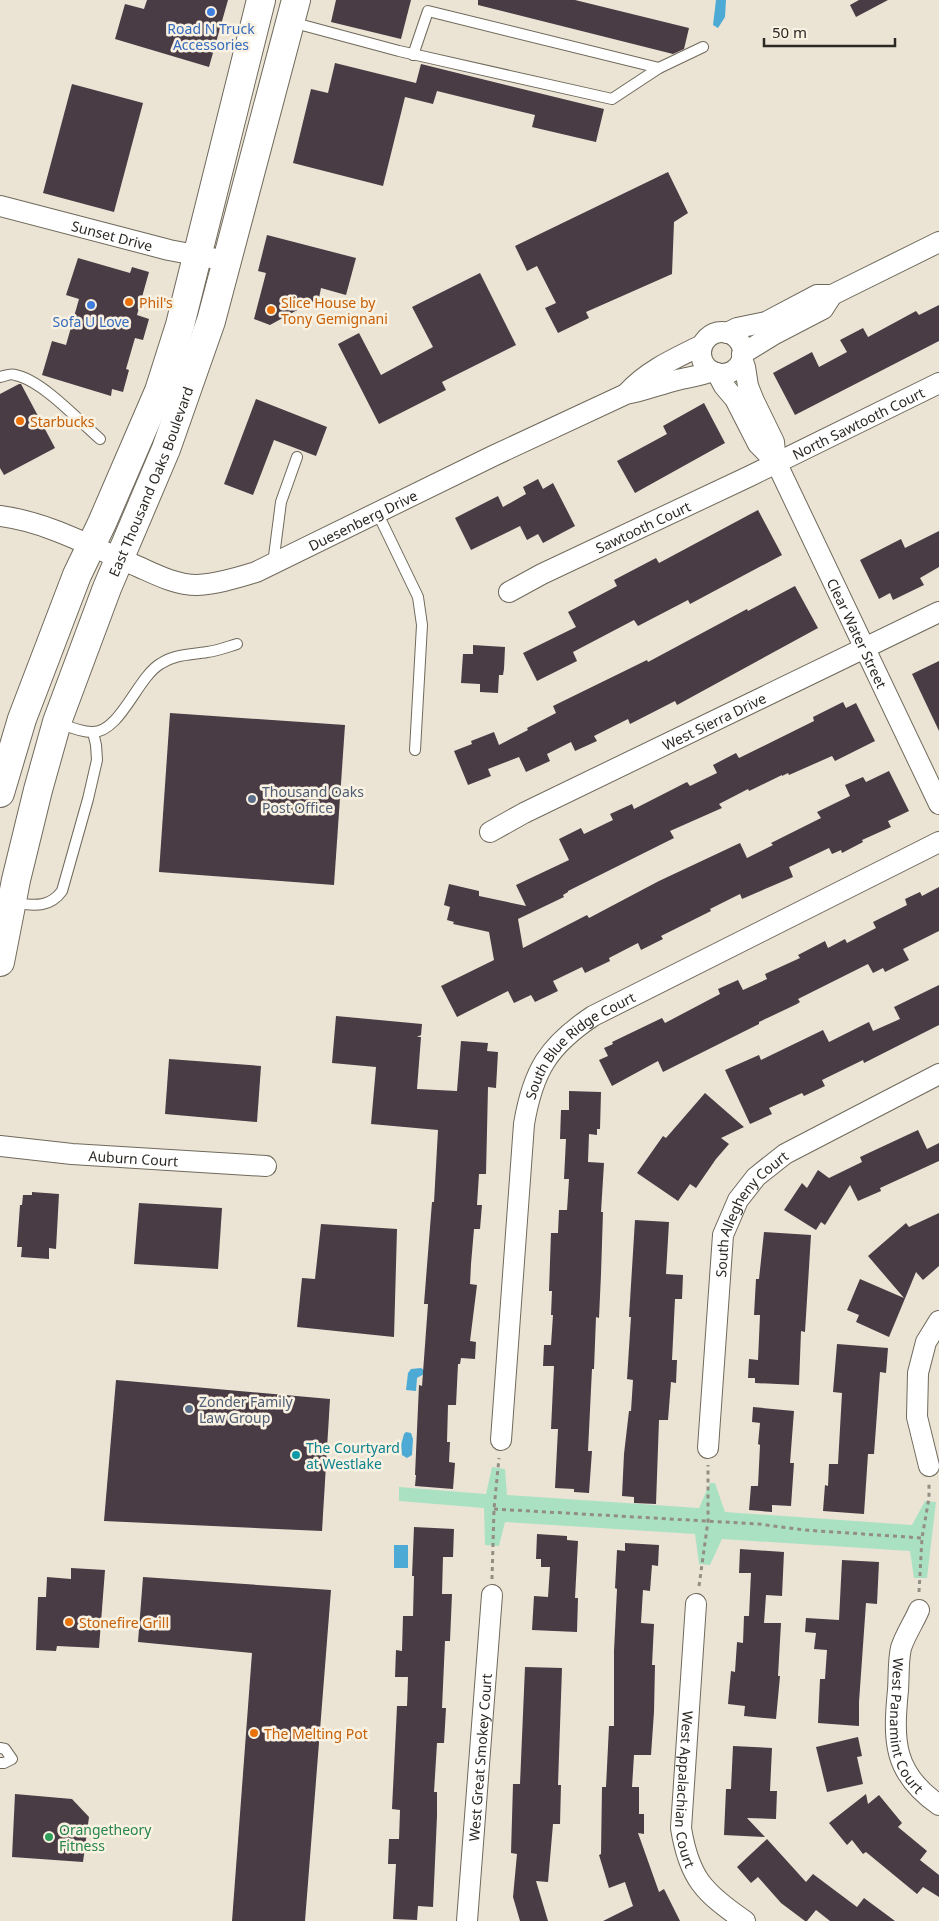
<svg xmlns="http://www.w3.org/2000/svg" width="939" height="1921" viewBox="0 0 939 1921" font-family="'Noto Sans',sans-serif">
  <rect width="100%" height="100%" fill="#ebe4d5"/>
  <polygon fill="#abe1c3" points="492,1467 505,1469 507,1495 699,1508 710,1483 715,1483 725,1512 912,1525 925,1501 936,1502 927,1578 914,1578 910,1551 722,1539 710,1565 699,1564 695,1534 505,1522 499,1546 485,1545 484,1508 399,1501 399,1487 486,1494"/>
  <g fill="#4caad4">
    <polygon points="716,0 726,0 725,17 718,28 713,25"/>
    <polygon points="421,1368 424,1370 424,1374 417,1378 416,1391 406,1390 408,1373 411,1369"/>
    <polygon points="406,1432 411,1433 413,1439 412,1455 407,1458 402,1455 401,1445 404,1434"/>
    <rect x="394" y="1545" width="14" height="23"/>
  </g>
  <g fill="#493c44">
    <polygon points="147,0 228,0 209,67 115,39 125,4 144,9"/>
    <polygon points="336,0 411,0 401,39 331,22"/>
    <polygon points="478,0 575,0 689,28 684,49 673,54 478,5"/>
    <polygon points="859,0 888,0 856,17 850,5"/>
    <polygon points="335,63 416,83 421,64 604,109 596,142 532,127 535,115 437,91 433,104 405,97 383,186 293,163 311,89 328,93"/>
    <polygon points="72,84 143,103 114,212 43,193"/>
    <polygon points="668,172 688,213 674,222 672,274 586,312 589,318 558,333 545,308 556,303 537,266 527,271 515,246"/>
    <polygon points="267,235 356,258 346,295 321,288 319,298 270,325 254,319 266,273 258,271"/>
    <polygon points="78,258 130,273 132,267 149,272 137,315 149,319 143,340 135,338 126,369 129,370 123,392 112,389 111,396 42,375 52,341 66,345 79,299 66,295"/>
    <polygon points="480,273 516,345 442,382 446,390 379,424 338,344 359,333 381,375 433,347 412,307"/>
    <polygon points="939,305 939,341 795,415 773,373 812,352 819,367 847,352 840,340 863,328 868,337 916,311 919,315"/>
    <polygon points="19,384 21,384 55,448 4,475 0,468 0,394"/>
    <polygon points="256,399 327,427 316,456 274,440 253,495 224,484"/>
    <polygon points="704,403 725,443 635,493 617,461 667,434 663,426"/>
    <polygon points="538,479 543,489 553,483 575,526 543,543 538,534 527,540 520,526 471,550 455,518 498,496 503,507 526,494 523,487"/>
    <polygon points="758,510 782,555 690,604 688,600 638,626 634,620 573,652 577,661 537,681 523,653 576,627 568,612 617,586 614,580 656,558 659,563"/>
    <polygon points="939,531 939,567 920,578 924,585 893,600 890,593 879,599 860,560 901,539 905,548"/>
    <polygon points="795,586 818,628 677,705 675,701 630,724 628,719 594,736 597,741 575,751 571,742 547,754 550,761 526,772 519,757 488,769 491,776 468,785 454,751 472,744 471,741 494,732 499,745 528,730 527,728 556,713 553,706 647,660 648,662 747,609 748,611"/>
    <polygon points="473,645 505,647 504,669 503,675 499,675 498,693 480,692 480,684 461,683 463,654 473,654"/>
    <polygon points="939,661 939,731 912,674"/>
    <polygon points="843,702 846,708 856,703 875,741 835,761 832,756 789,775 788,773 782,776 782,775 749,791 748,789 719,804 722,808 670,831 674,838 568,891 568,892 563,895 564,897 518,919 523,948 587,915 589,918 659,881 740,843 747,858 773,845 771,843 821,818 817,812 850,796 845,785 863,777 866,782 889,771 909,811 888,821 891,827 862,840 863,842 842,853 841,850 832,854 829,848 789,867 793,877 742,899 740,894 710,909 711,911 661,936 663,939 641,950 638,943 609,958 610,961 585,973 582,967 553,981 558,991 535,1002 531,995 514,1003 508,991 457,1017 441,986 494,960 489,932 453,924 454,922 447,920 450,907 444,905 449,884 479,891 479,896 526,906 516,885 569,860 559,839 581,828 584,834 613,820 610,814 632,804 634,809 687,782 690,786 717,773 713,765 736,753 739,758 814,721 813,717"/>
    <polygon points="170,713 345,725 334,885 159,872"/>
    <polygon points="939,887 939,931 903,949 909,960 885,972 883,968 873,973 868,964 798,999 800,1002 797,1004 759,1022 759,1024 663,1072 658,1061 612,1086 599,1060 608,1056 604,1048 613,1044 612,1042 662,1018 665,1023 720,994 718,989 738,980 743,990 767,979 765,974 800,958 798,955 825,941 828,948 845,939 847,943 876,928 873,922 907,905 905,899 920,892 922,896"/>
    <polygon points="939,985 939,1025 864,1063 863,1060 822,1080 825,1086 804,1096 802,1093 769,1108 772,1114 750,1124 725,1070 759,1055 761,1060 823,1030 829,1042 869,1022 873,1031 900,1019 894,1007"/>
    <polygon points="336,1016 422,1024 421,1035 417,1037 421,1037 417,1089 457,1091 461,1041 488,1043 487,1051 498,1052 496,1088 488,1087 486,1174 479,1174 477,1205 482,1205 480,1229 474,1229 471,1264 470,1284 477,1285 470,1341 476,1342 475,1359 461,1358 460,1364 458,1364 456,1405 448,1405 447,1442 450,1442 449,1462 455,1463 453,1489 415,1486 416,1475 415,1475 419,1385 422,1386 428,1304 424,1304 432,1202 434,1202 438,1130 371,1124 376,1067 332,1063"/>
    <polygon points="169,1059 261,1066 257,1122 165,1114"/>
    <polygon points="569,1091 601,1092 600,1129 597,1129 597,1135 589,1134 588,1162 604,1163 601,1212 603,1212 601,1274 599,1318 596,1317 594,1369 592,1369 588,1451 592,1451 589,1493 574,1492 574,1489 555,1488 558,1429 551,1429 554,1366 543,1366 544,1345 551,1345 553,1315 551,1315 552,1291 549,1291 551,1233 558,1233 559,1210 567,1210 569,1179 564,1179 566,1139 560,1139 561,1110 569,1110"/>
    <polygon points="705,1093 744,1127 721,1138 729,1144 716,1159 696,1188 690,1184 678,1201 637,1173 663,1136 666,1138"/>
    <polygon points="918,1130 927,1149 939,1143 939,1161 880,1188 881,1191 858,1201 850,1185 825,1225 821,1222 816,1230 784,1210 802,1183 807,1188 818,1170 829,1178 862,1162 860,1157"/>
    <polygon points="32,1192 59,1194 56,1249 49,1248 49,1259 21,1257 22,1247 17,1247 20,1205 22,1205 23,1195 32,1195"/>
    <polygon points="139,1203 222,1208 218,1269 134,1264"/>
    <polygon points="939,1213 939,1266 923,1280 916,1272 889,1337 856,1322 859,1315 847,1310 860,1279 904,1298 868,1256 906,1223 909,1227"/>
    <polygon points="635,1220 669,1222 666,1274 683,1275 682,1299 675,1299 672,1360 677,1360 676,1383 671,1382 668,1420 659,1420 656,1504 634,1503 634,1497 622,1496 624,1454 629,1411 631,1411 633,1380 627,1379 631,1317 629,1317"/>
    <polygon points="321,1224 397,1229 394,1337 297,1327 302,1278 315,1279"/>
    <polygon points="764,1232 811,1235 805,1332 801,1331 799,1385 755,1383 755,1378 748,1378 749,1359 758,1360 760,1315 754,1315 756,1279 759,1279"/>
    <polygon points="837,1344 888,1348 886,1373 880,1372 874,1454 868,1454 864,1514 823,1511 825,1485 828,1486 829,1464 838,1464 842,1393 833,1392"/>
    <polygon points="116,1380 330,1399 322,1531 104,1521"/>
    <polygon points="753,1407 794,1411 790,1463 794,1463 791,1506 772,1505 772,1512 749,1510 751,1486 758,1486 760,1445 758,1444 760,1423 752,1422"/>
    <polygon points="414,1527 454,1529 453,1557 443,1557 442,1594 452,1594 450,1641 445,1641 442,1708 446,1708 444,1743 437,1743 434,1792 437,1792 437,1816 433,1907 418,1906 417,1920 393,1919 396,1864 388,1864 389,1839 399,1839 400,1810 392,1809 397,1706 407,1706 408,1677 395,1677 396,1650 402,1651 403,1616 413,1616 414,1576 412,1576"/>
    <polygon points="537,1534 567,1536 567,1540 578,1541 575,1598 578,1598 577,1632 532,1630 534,1596 548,1597 550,1567 541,1567 541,1559 536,1559"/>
    <polygon points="625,1543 659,1545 658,1566 652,1565 650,1591 643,1590 641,1623 654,1624 652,1665 655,1665 654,1712 651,1755 634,1755 632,1787 639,1787 639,1814 644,1814 644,1834 638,1833 659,1892 664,1889 680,1921 603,1921 633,1906 625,1882 609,1888 599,1855 601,1854 602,1787 606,1787 609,1726 614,1726 614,1651 617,1589 615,1588 617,1550 625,1551"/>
    <polygon points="740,1549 784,1552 782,1596 766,1595 764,1623 781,1623 778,1676 780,1676 776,1719 744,1716 745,1706 728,1704 731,1671 735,1672 737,1642 743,1643 744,1616 749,1616 751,1573 739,1573"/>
    <polygon points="842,1560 879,1562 877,1604 866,1603 859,1702 859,1726 818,1723 820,1679 825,1679 827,1650 814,1649 816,1633 805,1632 806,1618 839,1620"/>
    <polygon points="71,1568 105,1570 99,1648 57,1646 56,1651 36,1650 38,1597 46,1597 47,1577 71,1579"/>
    <polygon points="143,1577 331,1590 305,1921 232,1921 252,1653 138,1642"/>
    <polygon points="525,1667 562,1668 558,1785 561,1785 560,1824 553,1824 548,1882 536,1881 548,1921 520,1921 513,1897 517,1854 511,1853 513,1784 520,1784"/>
    <polygon points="858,1737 862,1756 857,1757 863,1784 827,1792 816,1747"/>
    <polygon points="733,1746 772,1748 770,1791 777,1791 776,1819 747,1818 765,1837 724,1835 726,1789 731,1789"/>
    <polygon points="15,1794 72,1799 89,1817 83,1862 12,1857"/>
    <polygon points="866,1794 868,1804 879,1795 902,1823 898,1827 927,1851 920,1860 939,1875 939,1897 923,1887 917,1894 866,1852 863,1854 852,1840 847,1845 829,1823"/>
    <polygon points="767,1839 806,1882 813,1874 857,1907 864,1898 895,1921 830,1921 816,1910 807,1921 805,1921 781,1903 758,1877 751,1883 737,1867"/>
  </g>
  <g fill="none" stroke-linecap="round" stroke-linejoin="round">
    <g stroke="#6f695b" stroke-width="12">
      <g id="lane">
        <polyline points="291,22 399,51 612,99 659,68 703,47"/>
        <polyline points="413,55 428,11 659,68"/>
        <path d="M0,377C5,376 11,373 15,375C42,380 79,421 100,439"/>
        <polyline points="377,512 418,597 422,625 415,750"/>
        <polyline points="273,564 281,502 297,457"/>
        <path d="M59,723C69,727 81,732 92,732C120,733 137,678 160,664C175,654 190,655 207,652C217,651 227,647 237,644"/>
        <path d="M12,903C32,905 49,909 62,891L88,799L97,760L96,745L93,732"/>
        <polyline points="0,1748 5,1749 12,1759 4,1763 0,1763"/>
      </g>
    </g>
    <g stroke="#6f695b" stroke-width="22">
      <g id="street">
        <path id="s1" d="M0,206L169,250L227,261"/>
        <circle cx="722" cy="353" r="21"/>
        <polyline points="727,333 737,328 766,322 817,295 832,295 939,242"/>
        <polyline points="742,354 773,335 823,309 832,295"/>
        <path id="s2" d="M742,359L745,367L748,386L754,401L774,442L776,462L939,804"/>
        <polyline points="717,373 724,386 735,399 758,444 776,462"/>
        <path d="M628,392C648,370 676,358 702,345"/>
        <path id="s3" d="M0,516C48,522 94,548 139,567C157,575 176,585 197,585C217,584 236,578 256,572L495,455L626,394C644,391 660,384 677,380C689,377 701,376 712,371"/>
        <path id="s4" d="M509,592L542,574L750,476L939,383"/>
        <path id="s5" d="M490,832L524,813L939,612"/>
        <path id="s6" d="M0,1146L72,1154L266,1166"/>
        <path id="s7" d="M501,1440L524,1124C533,1071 548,1046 593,1016L939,842"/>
        <path id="s8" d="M708,1448L723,1235L738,1200L756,1177L785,1154L939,1074"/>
        <polyline points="929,1466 917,1417 918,1373 926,1342 939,1321"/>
        <path id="s9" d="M696,1604L681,1828C689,1878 704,1893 745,1921"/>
        <path id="s10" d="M919,1610C914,1622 905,1635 901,1648C898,1661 899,1677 898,1690C893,1741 893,1773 939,1805"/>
        <path id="s11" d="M467,1921L492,1595"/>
      </g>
    </g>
    <g stroke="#6f695b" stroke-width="30">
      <g id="primary">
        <polyline points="0,793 22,719 77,575 102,523 159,391 180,325 261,0"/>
        <path id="s12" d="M0,962L16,880L38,790L57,722L107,588L166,449L211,321L296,0"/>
      </g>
    </g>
    <g stroke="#938e84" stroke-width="3" stroke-dasharray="4 4" stroke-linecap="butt">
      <polyline points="494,1509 759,1524 804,1530 922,1538"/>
      <polyline points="492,1579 494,1509 499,1458"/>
      <polyline points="699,1586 708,1521 708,1465"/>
      <polyline points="919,1592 922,1538 929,1498 929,1484"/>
    </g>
    <use href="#lane" stroke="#fff" stroke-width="10"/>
    <use href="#street" stroke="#fff" stroke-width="20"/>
    <use href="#primary" stroke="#fff" stroke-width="28"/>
  </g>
  <g fill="#3f7fe0" stroke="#f9f1e2" stroke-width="2">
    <circle cx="211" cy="12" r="5"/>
    <circle cx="91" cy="305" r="5"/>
  </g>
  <g fill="#e8710a" stroke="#f9f1e2" stroke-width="2">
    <circle cx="129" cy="302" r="5"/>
    <circle cx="271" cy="310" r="5"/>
    <circle cx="20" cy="421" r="5"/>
    <circle cx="69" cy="1622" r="5"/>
    <circle cx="254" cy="1733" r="5"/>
  </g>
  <g fill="#5c6f8a" stroke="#f9f1e2" stroke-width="2">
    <circle cx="252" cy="799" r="5"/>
    <circle cx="189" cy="1409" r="5"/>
  </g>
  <circle fill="#0f9aa8" stroke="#f9f1e2" stroke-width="2" cx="296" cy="1455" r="5"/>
  <circle fill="#2e9e5b" stroke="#f9f1e2" stroke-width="2" cx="49" cy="1837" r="5"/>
  <g text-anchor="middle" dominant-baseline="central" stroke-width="5" stroke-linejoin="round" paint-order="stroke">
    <g font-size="14" fill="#366cbe" stroke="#f9f1e2">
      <text x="211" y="28">Road N Truck<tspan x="211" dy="16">Accessories</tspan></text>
      <text x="91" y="321">Sofa U Love</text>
    </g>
    <g font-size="14" fill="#2c2924" stroke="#f9f1e2">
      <text stroke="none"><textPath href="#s1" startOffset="116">Sunset Drive</textPath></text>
      <text stroke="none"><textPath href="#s4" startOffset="388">North Sawtooth Court</textPath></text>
      <text stroke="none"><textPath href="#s12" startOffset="505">East Thousand Oaks Boulevard</textPath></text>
      <text stroke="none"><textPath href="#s3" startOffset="389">Duesenberg Drive</textPath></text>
      <text stroke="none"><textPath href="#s4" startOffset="149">Sawtooth Court</textPath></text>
      <text stroke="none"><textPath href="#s2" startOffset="299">Clear Water Street</textPath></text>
      <text stroke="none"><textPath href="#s5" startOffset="250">West Sierra Drive</textPath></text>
      <text stroke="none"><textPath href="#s7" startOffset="419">South Blue Ridge Court</textPath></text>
      <text stroke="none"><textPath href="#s6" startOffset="134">Auburn Court</textPath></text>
      <text stroke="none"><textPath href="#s8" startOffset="245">South Allegheny Court</textPath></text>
      <text stroke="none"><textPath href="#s10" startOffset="122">West Panamint Court</textPath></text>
      <text stroke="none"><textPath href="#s11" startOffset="164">West Great Smokey Court</textPath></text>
      <text stroke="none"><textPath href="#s9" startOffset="186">West Appalachian Court</textPath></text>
    </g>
    <g font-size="14" fill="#c56008" stroke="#f9f1e2" text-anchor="start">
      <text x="139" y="302">Phil's</text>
      <text x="281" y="302">Slice House by<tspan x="281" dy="16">Tony Gemignani</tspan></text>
      <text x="30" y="421">Starbucks</text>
      <text x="79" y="1622">Stonefire Grill</text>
      <text x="264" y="1733">The Melting Pot</text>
    </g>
    <g font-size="14" fill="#4e5e75" stroke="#f9f1e2" text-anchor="start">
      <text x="262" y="791">Thousand Oaks<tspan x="262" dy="16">Post Office</tspan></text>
      <text x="199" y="1401">Zonder Family<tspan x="199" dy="16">Law Group</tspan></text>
    </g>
    <g font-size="14" fill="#0d838f" stroke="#f9f1e2" text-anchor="start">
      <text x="306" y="1447">The Courtyard<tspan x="306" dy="16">at Westlake</tspan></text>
    </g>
    <g font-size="14" fill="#27864d" stroke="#f9f1e2" text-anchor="start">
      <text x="59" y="1829">Orangetheory<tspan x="59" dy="16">Fitness</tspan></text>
    </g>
  </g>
  <path d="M764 38v8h131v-8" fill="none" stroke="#2c2924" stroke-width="2.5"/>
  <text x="772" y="38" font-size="15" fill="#2c2924" stroke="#f9f1e2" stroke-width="4" paint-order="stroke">50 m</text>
</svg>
